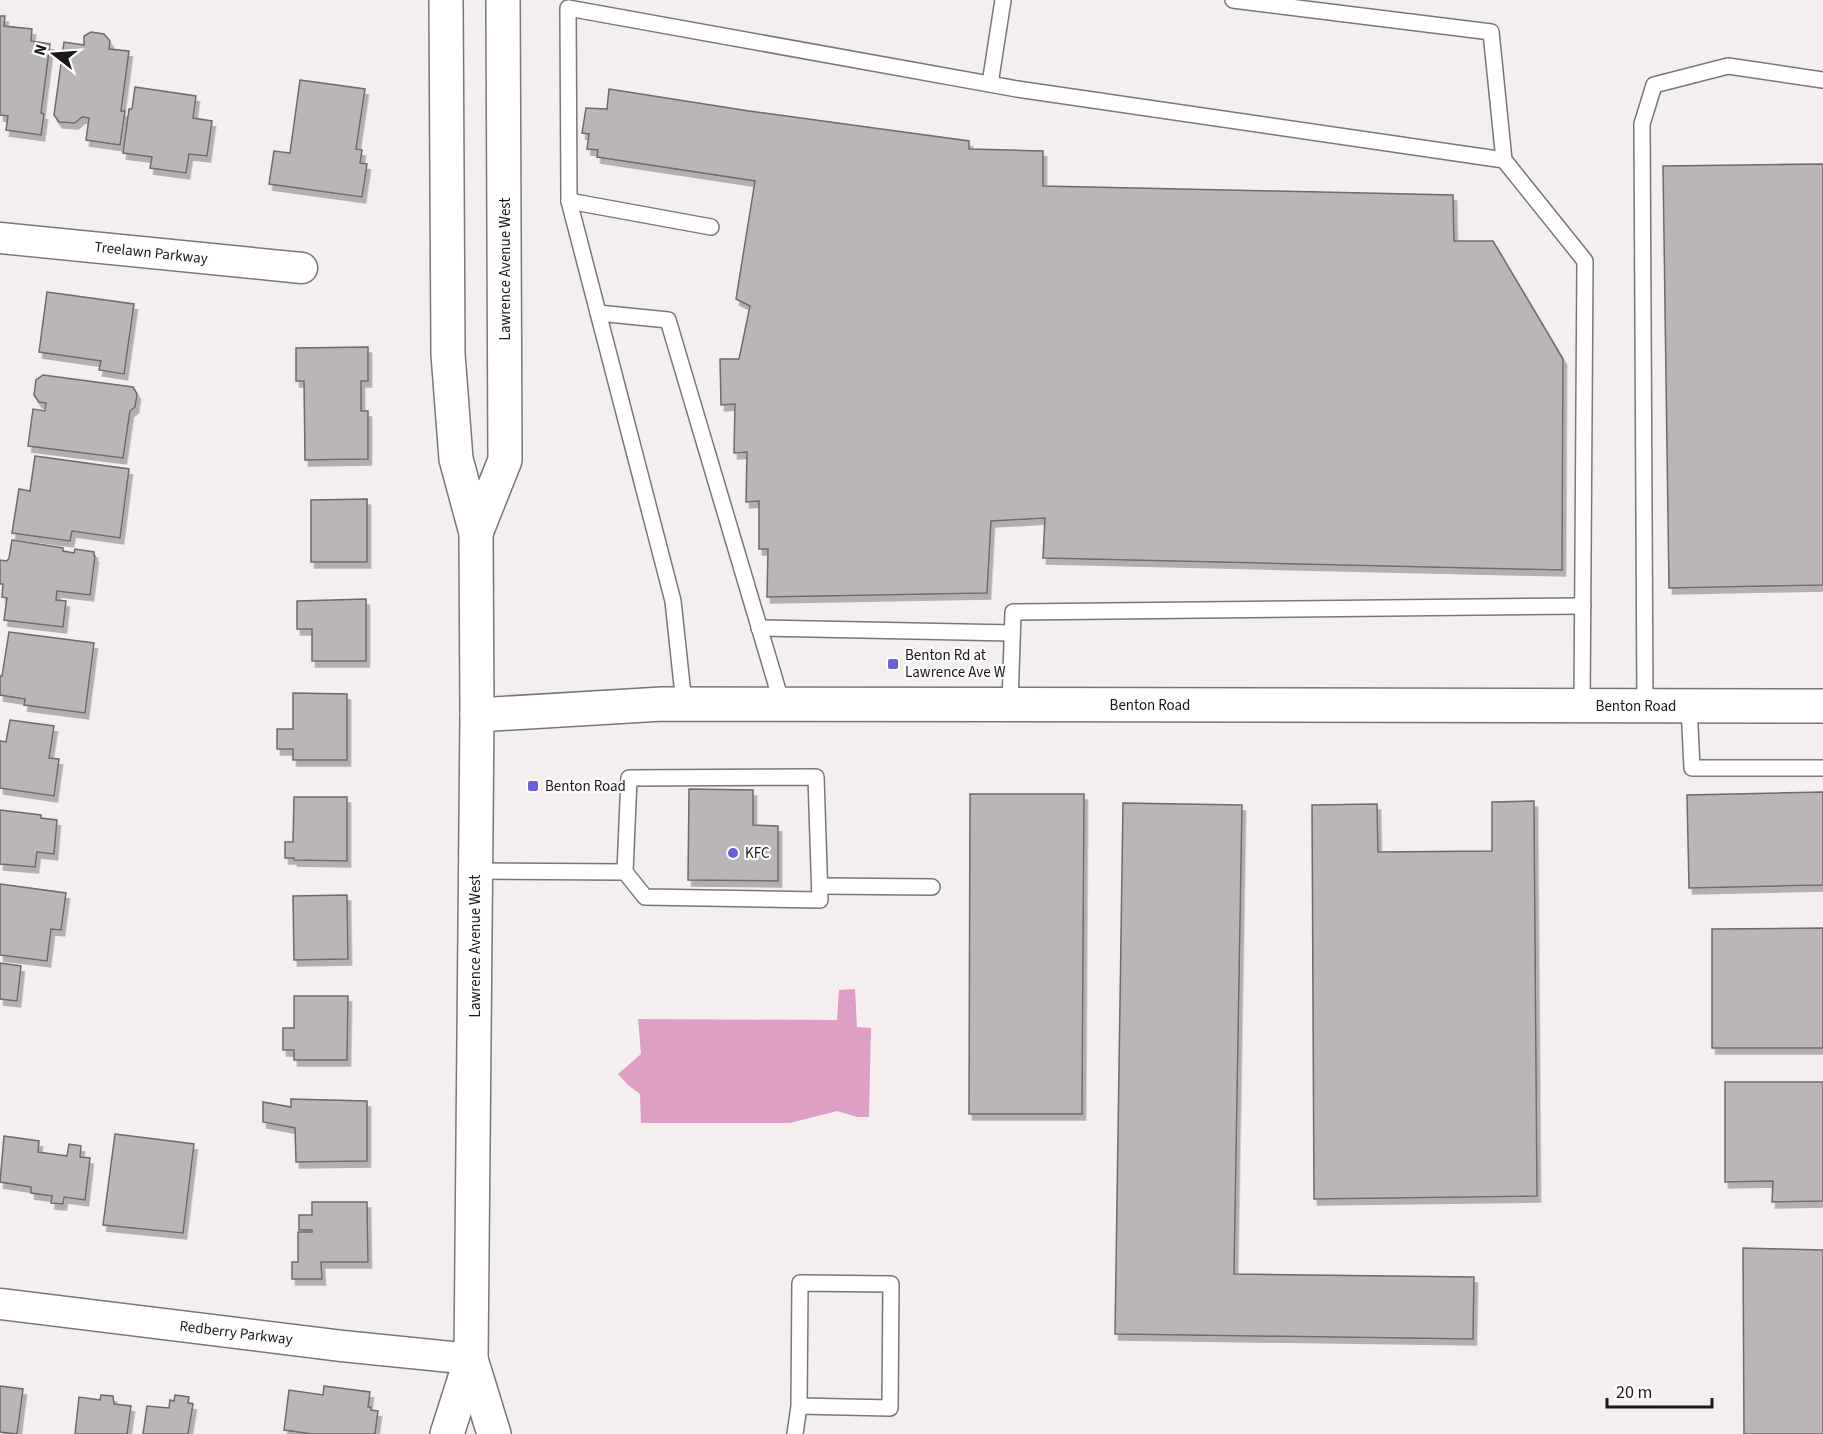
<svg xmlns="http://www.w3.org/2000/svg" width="1823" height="1434" viewBox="0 0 1823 1434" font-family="'Source Sans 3',sans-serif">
  <defs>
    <filter id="shadow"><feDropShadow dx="3.5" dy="6" stdDeviation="0" flood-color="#0004"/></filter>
  </defs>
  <rect width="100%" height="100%" fill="#f4efee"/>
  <polygon fill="#dd9fc5" points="855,989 857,1027 871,1028 869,1117 857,1117 837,1111 790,1123 641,1123 640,1094 628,1085 618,1074 641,1054 638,1019 837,1020 839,990"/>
  <g fill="#bab5b6" stroke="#6f6a6b" stroke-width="1.5" filter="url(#shadow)">
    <polygon points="0,16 5,16 4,26 32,29 31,41 50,44 41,113 44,114 41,135 6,130 8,116 0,115"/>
    <polygon points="91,32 104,34 110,41 109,49 129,51 121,111 125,111 120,145 86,140 89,118 82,117 75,123 59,122 54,115 64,42 84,45 84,36"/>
    <polygon points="300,80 365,89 356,149 362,150 360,163 367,164 362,197 269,184 274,151 290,153"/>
    <polygon points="135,87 196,96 193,118 212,121 207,156 189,154 186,173 150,168 152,157 123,153 129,109 132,109"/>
    <polygon points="609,89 749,111 969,141 969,149 1043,151 1043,186 1453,195 1454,241 1493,241 1563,359 1562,570 1043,558 1045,518 991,521 987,593 767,597 768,549 759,549 759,501 746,502 747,452 734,453 735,404 721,405 720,359 739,359 750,306 736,299 755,181 597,157 598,150 587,149 589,134 582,133 586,108 607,109"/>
    <polygon points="1823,164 1823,585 1669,588 1663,166"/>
    <polygon points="47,292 134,304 124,374 99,370 101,361 39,352"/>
    <polygon points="368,347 368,381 361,381 361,411 368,411 368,459 305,460 304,381 296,381 296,348"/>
    <polygon points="43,375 133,387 137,394 135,407 130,411 123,458 28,446 33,409 45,411 46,403 39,402 34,395 36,380"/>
    <polygon points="35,456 129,469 120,538 72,531 70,541 12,533 19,489 30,491"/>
    <polygon points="367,499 367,562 311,562 311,500"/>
    <polygon points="12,540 63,548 63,551 74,553 75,549 94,552 94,556 95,556 90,595 57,591 56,600 66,601 63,627 4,620 7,598 2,597 3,584 0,584 0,560 7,561 9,558"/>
    <polygon points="366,599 366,661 312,661 312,629 297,629 297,601"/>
    <polygon points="9,632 94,643 85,713 24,705 25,699 0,695 0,676 2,676"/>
    <polygon points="293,693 347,694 347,760 293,760 293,749 277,749 277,729 293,729"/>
    <polygon points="10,720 54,726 49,758 59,759 54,796 0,788 0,741 6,742"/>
    <polygon points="689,789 753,790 753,825 778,826 778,881 688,880"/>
    <polygon points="1823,792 1823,885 1689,888 1687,795"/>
    <polygon points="970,794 1084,794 1082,1114 969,1114"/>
    <polygon points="294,797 347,797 347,861 294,860 294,858 285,858 285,842 293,842"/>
    <polygon points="1534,801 1537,1196 1314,1199 1312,805 1377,804 1378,852 1492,851 1492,802"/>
    <polygon points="1123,803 1242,805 1234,1274 1474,1277 1473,1339 1115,1334"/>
    <polygon points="0,810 41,815 41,818 57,820 54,854 37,852 35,867 0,864"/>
    <polygon points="0,884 66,893 61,930 51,929 47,961 0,955"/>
    <polygon points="347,895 348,959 294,960 293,896"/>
    <polygon points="1823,928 1823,1048 1712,1048 1712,929"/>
    <polygon points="0,963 21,966 17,1001 0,999"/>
    <polygon points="294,996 348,996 347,1060 294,1060 294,1050 283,1050 283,1028 294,1028"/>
    <polygon points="1725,1082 1823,1082 1823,1201 1772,1202 1773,1181 1725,1182"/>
    <polygon points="291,1099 367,1101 367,1161 296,1162 295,1128 263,1122 263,1102 291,1107"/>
    <polygon points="115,1134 194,1144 183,1233 103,1225"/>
    <polygon points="4,1136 39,1141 38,1152 67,1156 69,1144 81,1146 80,1157 90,1158 85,1200 64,1197 63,1204 51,1203 52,1196 31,1193 31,1187 0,1182"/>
    <polygon points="312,1202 367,1202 368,1262 321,1262 322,1279 292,1279 292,1262 298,1262 298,1232 312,1232 312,1230 299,1230 299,1215 312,1215"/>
    <polygon points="1743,1248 1823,1250 1823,1434 1744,1434"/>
    <polygon points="0,1386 23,1389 17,1434 0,1432"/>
    <polygon points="324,1386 370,1392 368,1407 371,1407 371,1410 378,1411 375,1434 312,1434 284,1430 289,1390 323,1395"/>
    <polygon points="101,1395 113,1396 114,1404 131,1406 127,1434 75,1434 79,1397 100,1400"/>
    <polygon points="175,1395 189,1397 188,1403 193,1404 188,1434 143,1434 147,1406 169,1408 170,1400 174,1401"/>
  </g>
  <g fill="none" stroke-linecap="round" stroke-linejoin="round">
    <g stroke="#7b7676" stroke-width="18">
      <g id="service">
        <polyline points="1233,0 1491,32 1504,160"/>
        <polyline points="990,84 1003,0"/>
        <polyline points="569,201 711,227"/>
        <polyline points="598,313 668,320 782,704"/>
        <polyline points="759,628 1012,633"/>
        <polyline points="684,704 673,601 569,201 568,8 1017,89 1504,160 1585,261 1582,706"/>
        <polyline points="1010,704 1013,612 1583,606"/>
        <polyline points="1645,706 1642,124 1654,85 1728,66 1823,80"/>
        <polyline points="1689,706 1692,768 1823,768"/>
        <polygon points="816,777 820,900 645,897 625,872 629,778"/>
        <polyline points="476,871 625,872"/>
        <polyline points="820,886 932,887"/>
        <polyline points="795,1434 799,1406 800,1283 891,1284 890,1408 799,1406"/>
      </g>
    </g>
    <g stroke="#7b7676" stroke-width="33">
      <g id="minor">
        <polyline points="0,238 302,268"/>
        <polyline points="0,1304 342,1346 471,1359"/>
      </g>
    </g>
    <g stroke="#7b7676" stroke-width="36">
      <polyline id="tertiary" points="477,715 662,704 1823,706"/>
    </g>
    <g stroke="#7b7676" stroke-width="36">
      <g id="secondary">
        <polyline points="446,0 448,354 456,459 476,533 477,715 471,1359 447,1434"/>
        <polyline points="476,533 505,460 503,0"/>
        <polyline points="471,1359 494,1434"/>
      </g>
    </g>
    <use href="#service" stroke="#fff" stroke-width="15"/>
    <use href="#minor" stroke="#fff" stroke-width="30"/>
    <use href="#tertiary" stroke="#fff" stroke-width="33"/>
    <use href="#secondary" stroke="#fff" stroke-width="33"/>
  </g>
  <g fill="#6960d9" stroke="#fefdfd" stroke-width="2">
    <rect x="887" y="658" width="12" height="12" rx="3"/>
    <rect x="527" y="780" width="12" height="12" rx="3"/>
    <circle cx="733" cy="853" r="6"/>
  </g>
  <g text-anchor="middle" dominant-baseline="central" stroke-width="4.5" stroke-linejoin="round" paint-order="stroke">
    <g font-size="15" fill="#1a1818" stroke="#fefdfd">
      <text transform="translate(151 253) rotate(6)">Treelawn Parkway</text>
      <text transform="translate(505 269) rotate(-90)">Lawrence Avenue West</text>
      <text x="1150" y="705">Benton Road</text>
      <text x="1636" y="706">Benton Road</text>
      <text transform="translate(475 946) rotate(-90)">Lawrence Avenue West</text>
      <text transform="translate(236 1333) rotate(7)">Redberry Parkway</text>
    </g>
    <g font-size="15" fill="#1a1818" stroke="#fefdfd" text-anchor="start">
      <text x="905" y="655">Benton Rd at<tspan x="905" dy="17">Lawrence Ave W</tspan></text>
      <text x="545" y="786">Benton Road</text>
      <text x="745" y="853">KFC</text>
    </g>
  </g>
  <g transform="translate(54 54) rotate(287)" stroke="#fefdfd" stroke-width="4.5" paint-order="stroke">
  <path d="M0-4.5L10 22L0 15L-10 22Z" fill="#1a1818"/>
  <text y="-9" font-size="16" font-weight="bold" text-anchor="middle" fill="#1a1818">N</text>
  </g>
  <path d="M1607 1398v9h105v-9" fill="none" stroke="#1a1818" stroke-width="3"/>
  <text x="1616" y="1398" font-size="18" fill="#1a1818" stroke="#fefdfd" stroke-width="4.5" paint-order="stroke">20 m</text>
</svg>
